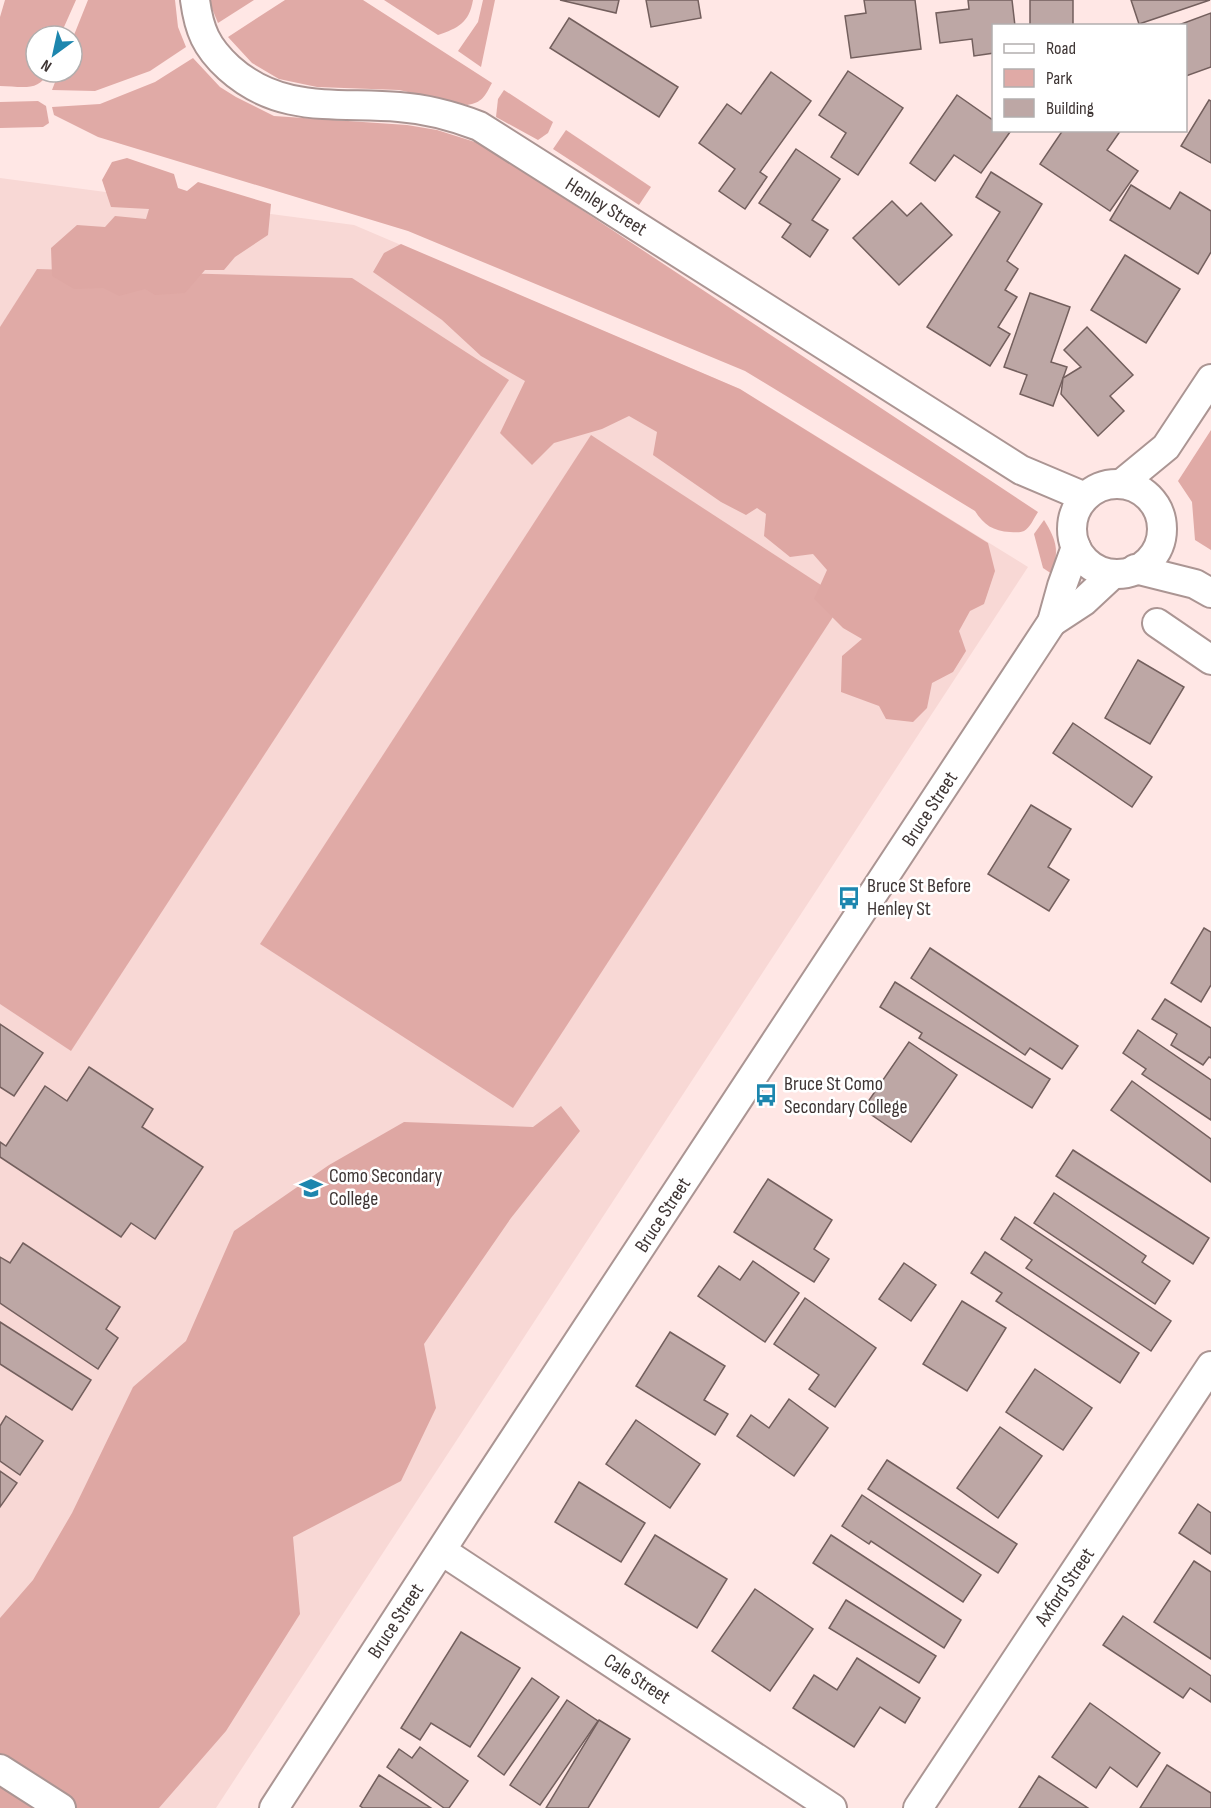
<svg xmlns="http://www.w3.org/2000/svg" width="1211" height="1808" viewBox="0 0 1211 1808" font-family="'Sofia Sans Condensed',sans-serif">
  <rect width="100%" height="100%" fill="#ffe7e5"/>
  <polygon fill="#f8d8d5" points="0,178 354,225 740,389 1028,567 216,1808 0,1808"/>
  <g fill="#e0aaa6">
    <path d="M5,0H76L60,36H36V72H48C39,93 20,86 0,86V17Z"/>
    <polygon points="88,0 175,0 178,27 186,47 150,71 95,91 52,90 59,72 72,72 72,40"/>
    <polygon points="210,0 254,0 218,23 211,6"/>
    <path d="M285,0H363L492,83C485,96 482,103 467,105L399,90L317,87L279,79L252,63L228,37Z"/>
    <path d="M384,0H473C469,23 458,28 438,35Z"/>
    <polygon points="483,0 495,0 481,67 458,51 478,22"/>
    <path d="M193,58L220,87L236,97L274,116L407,125L437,130L475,142L502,157L1038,512C1034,518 1030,528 1024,531C1020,533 1014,532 1010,532C993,531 984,525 975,511L745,371L408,231L98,137L54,115L52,107L100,104L155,82Z"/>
    <polygon points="504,90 553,122 548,133 538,140 496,117 498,99"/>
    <polygon points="38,101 46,106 49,123 43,127 0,128 0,102"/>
    <polygon points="566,130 651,187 639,205 553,149"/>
    <polygon points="37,269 352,278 509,380 71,1051 0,1004 0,327"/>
    <polygon points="1211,430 1211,550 1195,540 1192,502 1178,481"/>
    <polygon points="591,435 844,600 513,1108 260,944"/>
    <path d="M1044,520C1057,541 1059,550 1052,574L1043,568L1034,534Z"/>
  </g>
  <g fill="#dea7a3">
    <polygon points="127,158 174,174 178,188 187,191 198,182 271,204 268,235 235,257 224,270 205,270 185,293 155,295 145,289 119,296 103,288 74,289 52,276 51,248 77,225 105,227 115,216 146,219 149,209 111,207 102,180 112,162"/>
    <polygon points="401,244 740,389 988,543 995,571 984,604 970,611 959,631 966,651 953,672 932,683 927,708 913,722 886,719 879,706 841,692 842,656 862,639 843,628 814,599 827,570 813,554 790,557 764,536 766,514 757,508 746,515 721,502 653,455 657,432 629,416 602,429 554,443 532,465 500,433 525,381 481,356 442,320 373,272 384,253"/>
    <polygon points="561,1106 580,1131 511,1218 424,1344 436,1408 401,1481 293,1537 300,1614 226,1731 159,1808 0,1808 0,1618 33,1580 72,1513 133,1387 186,1341 234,1231 329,1165 404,1122 533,1127"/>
  </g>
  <g fill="#bda7a5" stroke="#735f5d" stroke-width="1.5">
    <polygon points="560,0 619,0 616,13"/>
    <polygon points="646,0 698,0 701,18 651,27"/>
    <polygon points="864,0 915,0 921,49 851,58 845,16 866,13"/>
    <polygon points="968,0 1012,0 1015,26 994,26 994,53 974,56 972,39 940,43 936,13 969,9"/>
    <rect x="1030" y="0" width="43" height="26"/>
    <polygon points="1131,0 1210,0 1139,24"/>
    <polygon points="1211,13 1211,67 1186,76 1186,26 1176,26"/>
    <polygon points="569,18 678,87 659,117 550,48"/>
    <polygon points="848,71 903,108 858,175 831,157 846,133 819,115"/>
    <polygon points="771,72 811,101 760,172 767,177 745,209 719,191 735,169 699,143 727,104 741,114"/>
    <polygon points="957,95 994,121 994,130 1010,132 981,173 954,155 935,181 910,163"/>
    <polygon points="1209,100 1211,101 1211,163 1181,146"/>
    <polygon points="1063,130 1121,130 1107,150 1138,171 1110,211 1040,164"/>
    <polygon points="796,149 840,179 812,220 828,230 810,257 782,237 791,224 759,203"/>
    <polygon points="991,172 1042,204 1007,261 1018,269 1005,290 1017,297 998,327 1010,334 990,366 927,327 1000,212 976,197"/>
    <polygon points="1131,185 1170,209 1180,192 1211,211 1211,252 1198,274 1110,220"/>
    <polygon points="892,201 907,216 921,203 952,235 899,285 853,238"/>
    <polygon points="1125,255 1180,289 1146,343 1091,310"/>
    <polygon points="1030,293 1070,307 1051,362 1067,367 1053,406 1020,394 1027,375 1004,367"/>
    <polygon points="1087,327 1133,375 1110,396 1124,411 1098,436 1061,394 1063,378 1081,367 1064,350"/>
    <polygon points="1138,660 1184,687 1150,744 1105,718"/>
    <polygon points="1073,723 1152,777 1132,807 1053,753"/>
    <polygon points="1031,805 1071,829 1048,867 1069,880 1049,911 988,874"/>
    <polygon points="1204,928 1211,932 1211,985 1201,1002 1171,983"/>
    <polygon points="930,948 1078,1046 1062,1069 1030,1048 1025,1055 911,978"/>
    <polygon points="895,982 1050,1079 1032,1108 919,1038 922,1033 880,1007"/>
    <polygon points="1165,999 1211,1028 1211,1058 1209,1057 1203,1065 1171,1045 1177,1034 1152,1019"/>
    <polygon points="0,1024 43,1053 14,1096 0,1087"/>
    <polygon points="1138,1030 1211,1080 1211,1120 1142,1074 1146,1069 1123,1053"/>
    <polygon points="909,1042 957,1075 911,1142 863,1109"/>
    <polygon points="89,1067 153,1109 142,1127 203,1167 155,1239 131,1223 121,1237 0,1157 0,1142 6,1146 45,1086 67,1101"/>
    <polygon points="1132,1081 1211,1139 1211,1182 1111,1110"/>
    <polygon points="1073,1150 1209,1238 1193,1264 1056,1176"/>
    <polygon points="768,1179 832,1220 814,1249 829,1259 814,1282 734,1232"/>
    <polygon points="1054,1193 1146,1256 1142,1262 1170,1281 1155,1304 1034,1223"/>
    <polygon points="1015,1217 1171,1321 1151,1351 1026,1268 1032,1260 1001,1239"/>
    <polygon points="23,1243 120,1307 106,1329 118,1338 98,1369 0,1303 0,1257 10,1263"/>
    <polygon points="985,1252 1139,1353 1120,1383 996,1301 1002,1293 971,1273"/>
    <polygon points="753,1261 799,1293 765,1342 698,1296 719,1266 740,1280"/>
    <polygon points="904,1263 936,1285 911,1321 879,1299"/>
    <polygon points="805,1298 876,1348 835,1407 809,1389 819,1375 774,1344"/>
    <polygon points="962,1301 1006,1328 967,1391 923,1364"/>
    <polygon points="0,1322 91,1380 72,1410 0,1364"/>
    <polygon points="670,1332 725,1366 704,1400 728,1414 715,1435 636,1386"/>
    <polygon points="1035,1369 1092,1408 1063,1450 1006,1412"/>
    <polygon points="789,1399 828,1428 794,1476 737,1436 751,1415 769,1428"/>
    <polygon points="6,1416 43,1441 20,1475 0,1461 0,1426"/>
    <polygon points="636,1420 700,1464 670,1508 606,1464"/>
    <polygon points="1000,1427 1042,1456 998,1518 957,1488"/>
    <polygon points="887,1460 1017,1544 998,1573 868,1489"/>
    <polygon points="0,1471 17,1483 0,1507"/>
    <polygon points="579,1482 645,1523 621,1562 555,1522"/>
    <polygon points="862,1495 981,1575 963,1602 871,1541 869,1544 842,1526"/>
    <polygon points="1198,1504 1211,1513 1211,1554 1179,1533"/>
    <polygon points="655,1535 727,1579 697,1628 625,1584"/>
    <polygon points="831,1535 961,1620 944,1648 813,1563"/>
    <polygon points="1194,1561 1211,1572 1211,1659 1154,1622"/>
    <polygon points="755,1589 813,1629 770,1691 712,1651"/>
    <polygon points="846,1600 936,1656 919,1683 829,1628"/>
    <polygon points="1123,1616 1211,1676 1211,1702 1190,1688 1183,1698 1103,1645"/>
    <polygon points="461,1632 520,1668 470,1747 431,1723 420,1740 401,1728"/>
    <polygon points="857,1658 920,1698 905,1723 880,1707 854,1747 793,1708 814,1675 837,1690"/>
    <polygon points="532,1678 559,1697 504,1775 478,1756"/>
    <polygon points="567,1700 598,1721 540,1805 510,1785"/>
    <polygon points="1090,1703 1160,1753 1137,1787 1110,1767 1096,1788 1052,1757"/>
    <polygon points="599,1720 630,1739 588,1808 546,1808"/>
    <polygon points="420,1747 468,1781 449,1808 444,1808 387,1767 399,1749 412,1758"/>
    <polygon points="1167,1765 1211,1793 1211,1808 1140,1808"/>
    <polygon points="379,1775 431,1808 363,1808 360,1806"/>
    <polygon points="1039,1776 1088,1808 1019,1808"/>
  </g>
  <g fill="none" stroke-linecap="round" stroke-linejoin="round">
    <g stroke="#ab9593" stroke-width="32">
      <g id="minor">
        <path d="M195,0C199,30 206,47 229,68C280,114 336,102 399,107C427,109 453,116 479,126L1021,470L1085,497"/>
        <polyline points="1121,484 1166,447 1211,379"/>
        <circle cx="1117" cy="529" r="45"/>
        <polyline points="1135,569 1195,584 1211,593"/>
        <polyline points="1052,622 1084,601 1113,574"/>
        <polyline points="1157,623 1211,660"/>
        <polyline points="442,1551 832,1808"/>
        <polyline points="0,1769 61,1808"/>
        <polyline points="274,1808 466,1512 1052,622 1062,586 1076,547"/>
        <polyline points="918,1808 1211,1366"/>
      </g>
    </g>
    <use href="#minor" stroke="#fff" stroke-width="28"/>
  </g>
  <defs>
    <g id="bus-bare" transform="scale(1.8)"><path d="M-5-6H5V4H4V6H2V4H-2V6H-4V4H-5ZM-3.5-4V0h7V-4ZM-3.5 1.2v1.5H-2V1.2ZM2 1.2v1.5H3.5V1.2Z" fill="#1d86ae" stroke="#fff" stroke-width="2.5" paint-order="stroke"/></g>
    <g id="school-bare" transform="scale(1.8)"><path d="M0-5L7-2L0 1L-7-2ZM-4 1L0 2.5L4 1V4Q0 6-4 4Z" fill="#1d86ae" stroke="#fff" stroke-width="2.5" paint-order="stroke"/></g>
  </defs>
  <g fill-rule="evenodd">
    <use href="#bus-bare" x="849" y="898"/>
    <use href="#bus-bare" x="766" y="1095"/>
    <use href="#school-bare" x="311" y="1188"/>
  </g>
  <g text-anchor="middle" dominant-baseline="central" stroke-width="5" stroke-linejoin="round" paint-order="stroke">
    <g font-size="20" fill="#3e3534" stroke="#fff">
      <text transform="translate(606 207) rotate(32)">Henley Street</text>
      <text transform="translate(930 809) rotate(-57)">Bruce Street</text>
      <text transform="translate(663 1215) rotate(-57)">Bruce Street</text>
      <text transform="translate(1065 1587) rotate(-56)">Axford Street</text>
      <text transform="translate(396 1621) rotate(-57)">Bruce Street</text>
      <text transform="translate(637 1679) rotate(33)">Cale Street</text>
    </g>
    <g font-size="20" fill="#3e3534" stroke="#fff" text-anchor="start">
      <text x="867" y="886">Bruce St Before<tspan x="867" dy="23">Henley St</tspan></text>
      <text x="784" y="1084">Bruce St Como<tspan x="784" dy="23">Secondary College</tspan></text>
      <text x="329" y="1176">Como Secondary<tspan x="329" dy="23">College</tspan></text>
    </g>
  </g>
  <rect x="992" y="24" width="195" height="108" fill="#ffffff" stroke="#b2aeae" stroke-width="1.5"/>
  <rect x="1004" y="44" width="30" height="9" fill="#ffffff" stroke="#b2aeae" stroke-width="1.5"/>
  <text x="1046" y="54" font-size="18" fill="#3e3534">Road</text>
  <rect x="1004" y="69" width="30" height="18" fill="#e0aaa6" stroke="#b2aeae" stroke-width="1.5"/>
  <text x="1046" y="84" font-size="18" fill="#3e3534">Park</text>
  <rect x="1004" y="99" width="30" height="18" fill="#bda7a5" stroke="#b2aeae" stroke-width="1.5"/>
  <text x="1046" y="114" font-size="18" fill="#3e3534">Building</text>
  <g transform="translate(54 54) rotate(213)"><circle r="28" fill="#ffffff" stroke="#b2aeae" stroke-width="1.5"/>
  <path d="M0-4.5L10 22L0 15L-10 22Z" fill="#1d86ae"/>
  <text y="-9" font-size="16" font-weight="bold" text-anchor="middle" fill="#3e3534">N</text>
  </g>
</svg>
